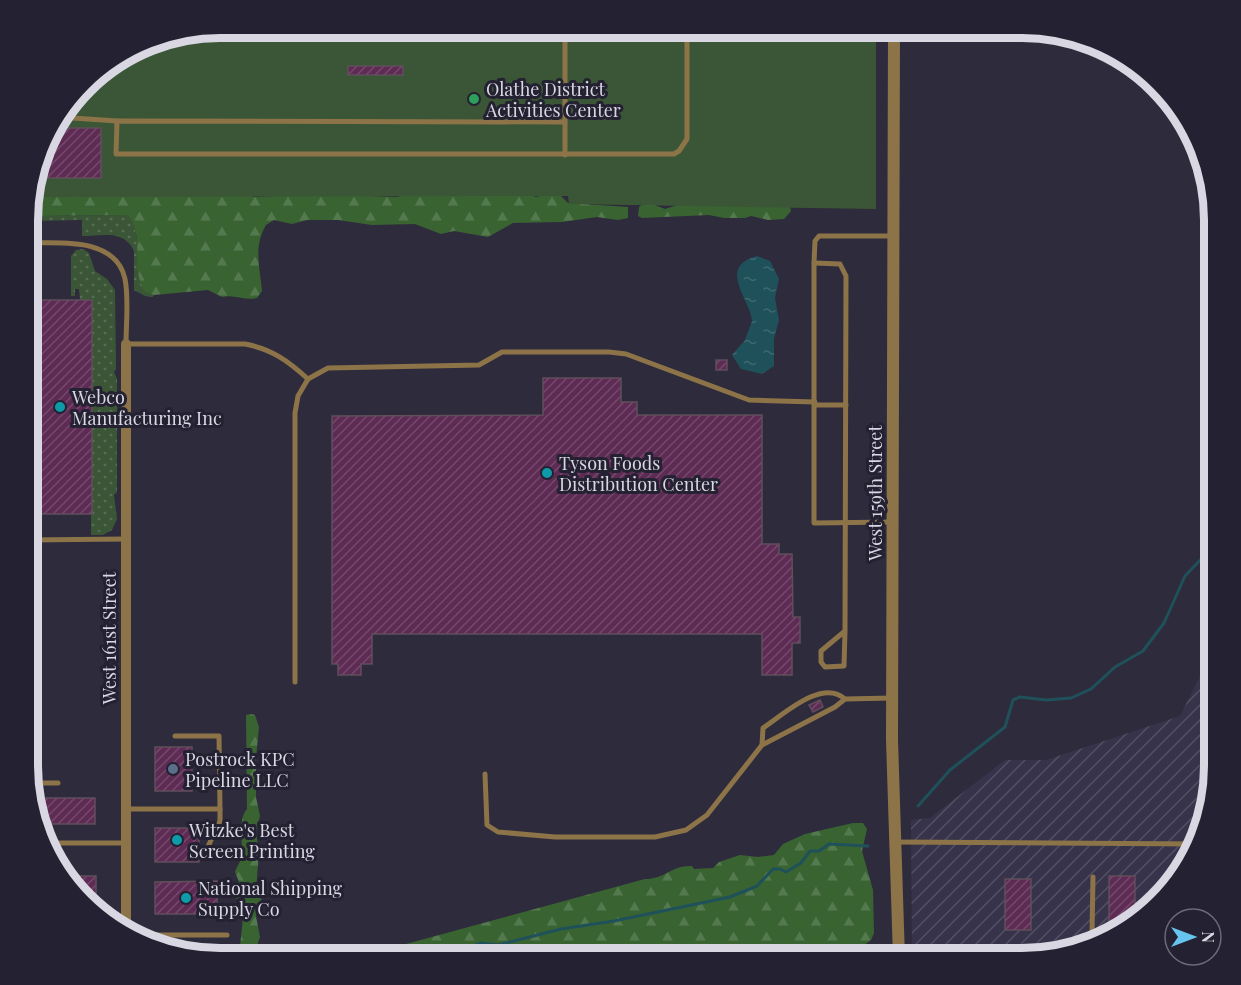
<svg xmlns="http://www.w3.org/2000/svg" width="1241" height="985" viewBox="0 0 1241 985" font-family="'Playfair Display',serif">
  <defs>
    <pattern id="industrial-furrows" width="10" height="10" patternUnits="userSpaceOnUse" patternTransform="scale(1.5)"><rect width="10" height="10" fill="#37334a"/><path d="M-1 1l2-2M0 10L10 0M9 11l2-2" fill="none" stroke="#535064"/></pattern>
    <pattern id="grass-dots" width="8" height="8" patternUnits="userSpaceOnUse" patternTransform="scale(1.5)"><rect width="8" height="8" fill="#3b5636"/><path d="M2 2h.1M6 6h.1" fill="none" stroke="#576e53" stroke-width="1.8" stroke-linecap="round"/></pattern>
    <pattern id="forest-firs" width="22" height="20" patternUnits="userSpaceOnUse" patternTransform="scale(1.5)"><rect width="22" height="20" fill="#396432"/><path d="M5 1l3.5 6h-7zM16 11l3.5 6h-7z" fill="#55794f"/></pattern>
    <pattern id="water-ripples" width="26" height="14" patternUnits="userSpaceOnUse" patternTransform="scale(1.5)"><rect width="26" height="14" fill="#1f515a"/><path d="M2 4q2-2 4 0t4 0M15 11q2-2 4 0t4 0" fill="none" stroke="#3f6971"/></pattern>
    <pattern id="building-hatch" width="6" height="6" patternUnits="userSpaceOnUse" patternTransform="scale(1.5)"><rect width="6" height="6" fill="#5d2b53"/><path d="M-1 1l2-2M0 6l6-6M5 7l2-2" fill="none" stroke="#74496b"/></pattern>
  </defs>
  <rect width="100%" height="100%" fill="#2e2b3c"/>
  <polygon fill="url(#industrial-furrows)" points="1214,648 1214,778 1199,839 1166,893 1095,943 1021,958 912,958 911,820 930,818 1005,760 1046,760 1180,716"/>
  <g fill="url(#grass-dots)">
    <path d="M128,215L134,223L146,293L154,295L152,297L145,296L134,290V251C124,229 102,236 82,236V220L29,221V216Z"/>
    <polygon points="83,249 89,253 95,271 107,279 115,290 116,369 114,372 117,379 117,492 114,495 117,519 112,530 103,535 91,535 92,301 80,300 79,289 75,289 75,296 71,296 71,256 76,250"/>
  </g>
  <g fill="url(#forest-firs)">
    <path d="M413,192L426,196L435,193H524L536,197L550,193L561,196L568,203L628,207V218L618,220L597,217L562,222L513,223L488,237L454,231L441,234L415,224L372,225L338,220H307L292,224L274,220L266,225C253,247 260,268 262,291L257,298C244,301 235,294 222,297L208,290L154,295L146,293C129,271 146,237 128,215L29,216L31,196L247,193L254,197L317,194L397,197Z"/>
    <polygon points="643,204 652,204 665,209 681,204 790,207 791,211 784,219 768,220 751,216 745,218 724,218 709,215 642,218 638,216 639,207"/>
    <path d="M251,714L255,715L259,727L256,757V797L260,816L256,831L259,853L256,889L260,893L262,902L256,916L260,937L255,951L257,954L268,956L273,950L284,947L288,951L303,947L309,953L332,958H228L230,951L240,946L243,918L240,902L227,890L228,885L239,882L235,872C237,866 240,863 241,858C244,843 237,820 247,809L246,715Z"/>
    <path d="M853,823H863L867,829L862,851L873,890L874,933L871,940L859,949L774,948C758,953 746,951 731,958H334L364,951L389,957L406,944L645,879C666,879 671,865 692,866L694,869L713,868L719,862L740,855L758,857L774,855L783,844L805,834Z"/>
  </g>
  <polygon fill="#3b5636" points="220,27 876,27 876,209 569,204 568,196 29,197 53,124 93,75 157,37"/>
  <path fill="url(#water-ripples)" d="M757,256L770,261L779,279L775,298L779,320L774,339V366L762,374L741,369L732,355L745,340L752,321C751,300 716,267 757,256Z"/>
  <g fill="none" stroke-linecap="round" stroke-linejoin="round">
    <g stroke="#1f515a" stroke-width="3">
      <polyline points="918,806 950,770 1005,727 1013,700 1020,697 1046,700 1071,698 1091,689 1115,667 1143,651 1164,623 1185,576 1205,555 1210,526 1214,521"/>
      <polyline points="443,958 481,943 498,945 561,929 614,921 730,897 757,886 773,869 780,869 786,872 801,863 810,851 819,851 829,844 868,846"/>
    </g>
  </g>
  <g fill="url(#building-hatch)" stroke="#604f5b" stroke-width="1.5">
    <rect x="348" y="66" width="55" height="9"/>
    <polygon points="51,128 101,128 101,178 34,178"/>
    <rect x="28" y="300" width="64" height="214"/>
    <rect x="716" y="360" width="11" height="10"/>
    <polygon points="543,378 621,378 621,402 637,402 637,415 762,415 762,544 779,544 779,554 792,554 793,617 800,617 800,643 792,643 792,675 762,675 762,634 372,634 372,664 361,664 361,675 338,675 338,664 332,664 332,416 543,415"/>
    <polygon points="820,700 823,707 813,712 809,705"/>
    <rect x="155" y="747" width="37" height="44"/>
    <polygon points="36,798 95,798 95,824 40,824"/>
    <rect x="155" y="828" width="44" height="34"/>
    <polygon points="67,876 96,876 96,912 92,910"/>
    <polygon points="1109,876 1135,876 1135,915 1109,934"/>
    <rect x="1005" y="879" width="26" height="51"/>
    <polygon points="217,881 217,914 155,914 155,882"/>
  </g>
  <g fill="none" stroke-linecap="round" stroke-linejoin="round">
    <g stroke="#8c7448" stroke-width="5">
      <polyline points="565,27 565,155"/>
      <polyline points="58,117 117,121"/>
      <polyline points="565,122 117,121 116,154 674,154 679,151 687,139 687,27"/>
      <path d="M29,243C60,243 116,237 125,279C129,299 126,324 126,344H245C272,349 288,361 308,379"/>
      <polyline points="814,263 840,264 846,276 845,631 821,651 821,662 825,667 844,666 845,631"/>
      <polyline points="815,405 846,405"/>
      <polyline points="892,522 814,523 814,263 815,241 819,236 893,236"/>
      <polyline points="28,540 126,539"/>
      <polyline points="295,682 295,413 298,396 308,379 328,368 479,365 502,352 609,352 626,354 749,400 815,402"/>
      <path d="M762,745L763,728C783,715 822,678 845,699"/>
      <polyline points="485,774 487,825 498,832 555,837 655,837 686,830 707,815 762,745 835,707 845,699 892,698"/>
      <polyline points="29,783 58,783"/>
      <polyline points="127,809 220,809 219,736 175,736"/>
      <polyline points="895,842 1196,844"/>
      <polyline points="45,843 125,843"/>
      <polyline points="204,855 220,821 220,809"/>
      <polyline points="133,935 227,935"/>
      <polyline points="1083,946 1092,934 1093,877"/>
      <polyline points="756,958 793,956 890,958"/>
    </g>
    <polyline stroke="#8c7448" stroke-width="10" points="126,931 126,344"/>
    <polyline stroke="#8c7448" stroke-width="12" points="894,27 892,740 899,958"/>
  </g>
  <circle fill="#2e9e5b" stroke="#242132" stroke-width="2" cx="474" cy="99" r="6"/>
  <g fill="#0f9aa8" stroke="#242132" stroke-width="2">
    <circle cx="60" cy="407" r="6"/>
    <circle cx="547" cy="473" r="6"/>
    <circle cx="177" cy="840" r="6"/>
    <circle cx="186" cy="898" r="6"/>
  </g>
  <circle fill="#5c6f8a" stroke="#242132" stroke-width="2" cx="173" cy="769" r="6"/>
  <g text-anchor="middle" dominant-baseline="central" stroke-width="6" stroke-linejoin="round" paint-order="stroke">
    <g font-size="18" fill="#d8d7e2" stroke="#242132" text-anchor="start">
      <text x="486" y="89">Olathe District<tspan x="486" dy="21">Activities Center</tspan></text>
      <text x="72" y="397">Webco<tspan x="72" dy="21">Manufacturing Inc</tspan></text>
      <text x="559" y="463">Tyson Foods<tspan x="559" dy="21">Distribution Center</tspan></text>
      <text x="185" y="759">Postrock KPC<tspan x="185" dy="21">Pipeline LLC</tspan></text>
      <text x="189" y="830">Witzke's Best<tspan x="189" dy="21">Screen Printing</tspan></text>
      <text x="198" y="888">National Shipping<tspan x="198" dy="21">Supply Co</tspan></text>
    </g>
    <g font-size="18" fill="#d8d7e2" stroke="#242132">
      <text transform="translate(875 493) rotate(-90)">West 159th Street</text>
      <text transform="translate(109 638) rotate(-90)">West 161st Street</text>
    </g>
  </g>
  <path d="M0 0H1241V985H0ZM220 38H1022A182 182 0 0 1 1204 220V766A182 182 0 0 1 1022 948H220A182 182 0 0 1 38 766V220A182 182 0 0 1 220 38Z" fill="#242132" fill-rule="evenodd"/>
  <path fill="none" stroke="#d8d7e2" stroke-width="8" d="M220 38H1022A182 182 0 0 1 1204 220V766A182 182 0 0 1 1022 948H220A182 182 0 0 1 38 766V220A182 182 0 0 1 220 38Z"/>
  <g transform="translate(1193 937) rotate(90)"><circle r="28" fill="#242132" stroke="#6c6a78" stroke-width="1.5"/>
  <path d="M0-4.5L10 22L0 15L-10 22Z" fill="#67c4ef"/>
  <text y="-9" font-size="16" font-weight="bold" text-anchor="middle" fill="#d8d7e2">N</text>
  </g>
</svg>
